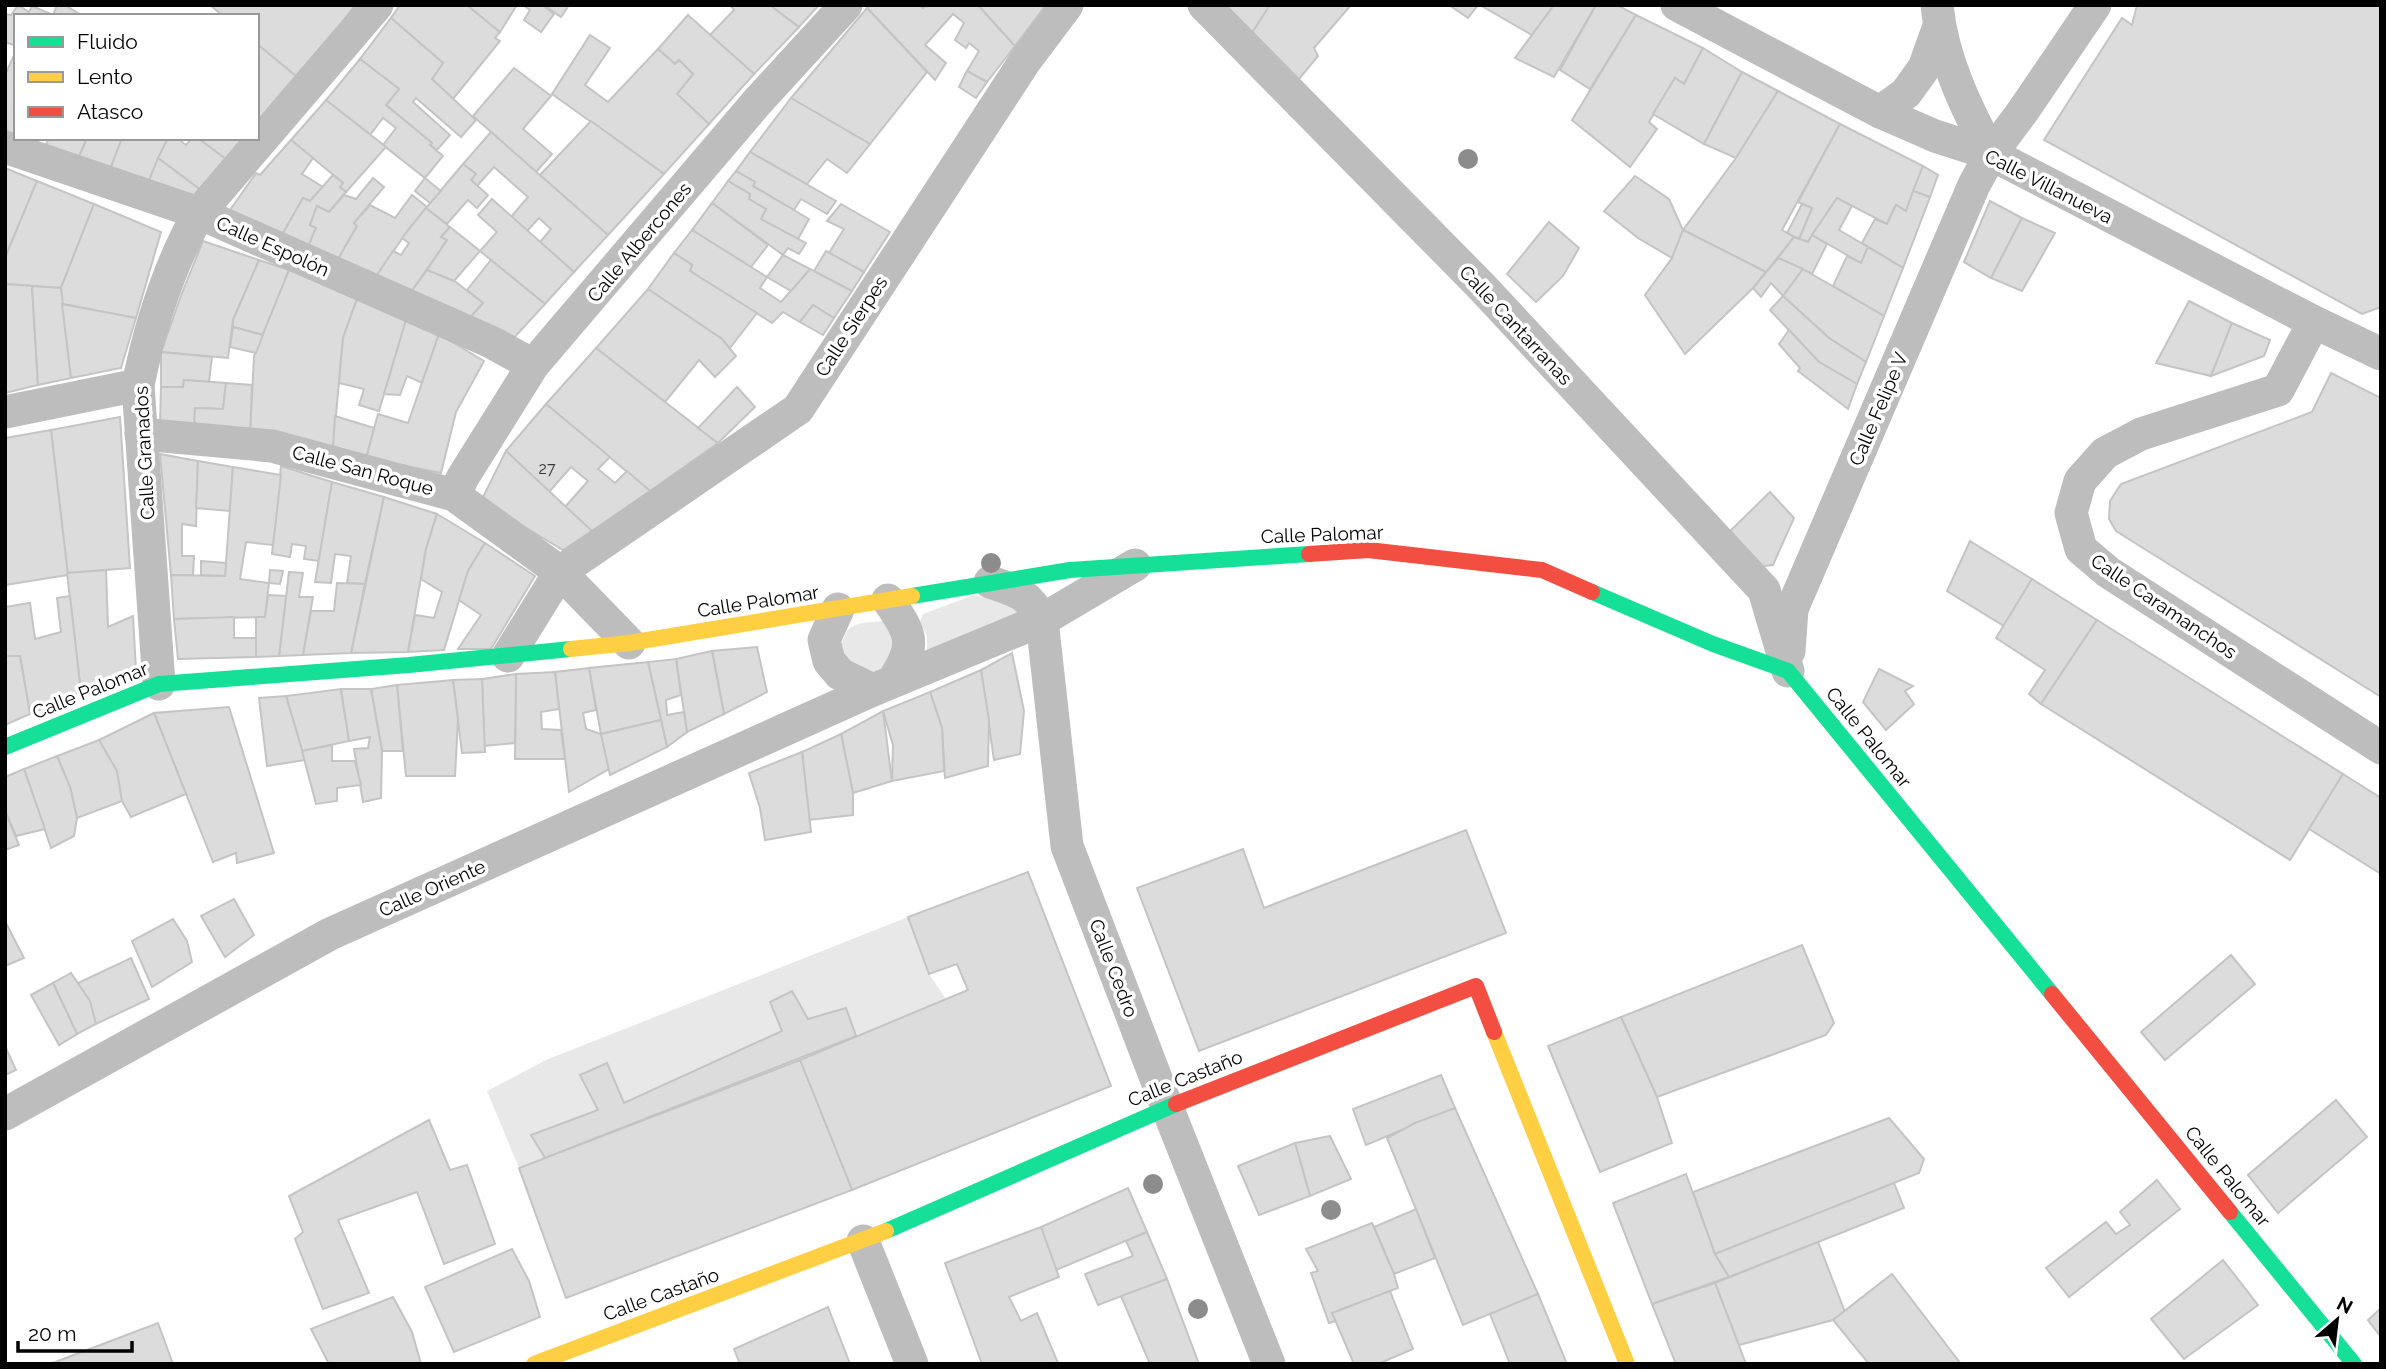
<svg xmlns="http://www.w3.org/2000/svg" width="2386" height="1369" viewBox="0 0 2386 1369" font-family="Raleway,sans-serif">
  <rect width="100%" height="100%" fill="#fff"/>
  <g fill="#e8e8e8">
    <polygon points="974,595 1031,610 927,661 927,635 919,623 923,614"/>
    <path d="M882,621L890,625L896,633L885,674H857L841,650C845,621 857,624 882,621Z"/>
    <polygon points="908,917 929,974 946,999 856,1036 846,1009 808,1019 792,991 770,1002 782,1031 624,1103 607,1063 580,1075 598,1110 531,1135 545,1158 519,1168 487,1091 546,1060"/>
  </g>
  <g fill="#dcdcdc" stroke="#c4c4c4" stroke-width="2">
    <polygon points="18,5 29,12 32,6 53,15 57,5 65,5 81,15 16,16 16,46 5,42 5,14 11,15"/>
    <polygon points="210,5 355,5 302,81 257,44 257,16 223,16"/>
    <polygon points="400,5 467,5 500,32 495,38 500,41 453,99 432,79 443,63 391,18"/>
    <polygon points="467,5 517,5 500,32"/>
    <polygon points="523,5 542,5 554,14 541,32 524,20 530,10"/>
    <polygon points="544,5 569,5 561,17"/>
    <polygon points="730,5 770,5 799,27 754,74 710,35 734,10"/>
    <polygon points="770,5 819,5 799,27"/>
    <polygon points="870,5 920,5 923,8 926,5 978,5 1015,46 987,82 967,71 979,51 969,43 966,48 955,40 964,23 953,14 925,45 946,63 935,80 867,8"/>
    <polygon points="978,5 1046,5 1015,46"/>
    <polygon points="1216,5 1270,5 1248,39"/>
    <polygon points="1270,5 1351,5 1314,48 1318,56 1294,85 1248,39"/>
    <polygon points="1449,5 1478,5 1468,18"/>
    <polygon points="1480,5 1554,5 1532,35"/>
    <polygon points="1554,5 1596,5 1554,77 1515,58"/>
    <polygon points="1596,5 1617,5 1636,15 1590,89 1560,70"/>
    <polygon points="2137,5 2381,5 2381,307 2362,314 2044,140 2122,18 2132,25"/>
    <polygon points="867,8 927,72 870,144 791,98"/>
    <polygon points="688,15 754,74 709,124 677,94 693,74 679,60 675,64 658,49"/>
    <polygon points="1636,15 1703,48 1684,84 1675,78 1649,122 1657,129 1630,167 1572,120"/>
    <polygon points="391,18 443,63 432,79 476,120 461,137 416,98 413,102 450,135 437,150 430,145 432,143 386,105 399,89 360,59"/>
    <polygon points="590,35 610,48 585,85 608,102 658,49 675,64 679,60 693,74 677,94 709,124 664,174 552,94"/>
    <polygon points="257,44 302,81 257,133"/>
    <polygon points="1703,48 1742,72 1704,144 1653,114 1675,78 1684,84"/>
    <polygon points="16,51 16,138 5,136 5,75"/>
    <polygon points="360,59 399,89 386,105 432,143 430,145 443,156 425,178 383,145 396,128 383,118 370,135 326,100"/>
    <polygon points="514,68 551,96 523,129 552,154 536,172 473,116"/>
    <polygon points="967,71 987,82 976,98 959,87"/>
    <polygon points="1742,72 1778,91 1736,158 1704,144"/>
    <polygon points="1778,91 1840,124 1782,230 1794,237 1766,272 1683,230 1736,158"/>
    <polygon points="791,98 870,144 847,173 827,159 807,184 750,152"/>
    <polygon points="326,100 386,147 346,192 340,187 343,183 291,140"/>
    <polygon points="591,121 664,174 608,235 540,175"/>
    <polygon points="1840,124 1923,166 1906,211 1896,205 1887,224 1837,198 1808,242 1799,239 1812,208 1798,202"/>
    <polygon points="491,132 608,235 574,272 540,242 551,229 539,218 527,231 511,217 528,197 494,167 477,186 471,180 476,174 463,164"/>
    <polygon points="49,138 87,138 76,164 43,151"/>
    <polygon points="87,138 122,138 108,175 76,164"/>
    <polygon points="122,138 168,138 146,188 108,175"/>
    <polygon points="168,138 177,138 186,145 192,138 198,138 230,162 202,191 158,158"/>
    <polygon points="198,138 252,138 230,162"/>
    <polygon points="291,140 313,158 302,174 323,187 310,201 303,198 282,235 230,210 256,173 260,175"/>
    <polygon points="750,152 836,201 827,214 801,199 794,210 753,186 755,182 736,171"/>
    <polygon points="158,158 202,191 191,204 146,188"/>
    <polygon points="463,164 476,174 471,180 488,195 477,208 468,200 447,224 426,208"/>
    <polygon points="1923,166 1938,175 1930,197 1913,191"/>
    <polygon points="5,168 37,181 5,258"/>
    <polygon points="736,171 755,182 753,186 809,219 798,239 761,219 766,209 749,199 750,194 728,181"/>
    <polygon points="333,175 343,183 340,187 346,192 329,212 317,206 310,225 316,228 308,247 282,235 303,198 310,201"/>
    <polygon points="1635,176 1669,199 1683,230 1672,258 1638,238 1604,211"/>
    <polygon points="373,178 384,187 354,223 357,226 337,261 308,247 316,228 310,225 317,206 329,212 344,195 356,199"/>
    <polygon points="425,178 441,191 430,203 415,191"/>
    <polygon points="37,181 94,204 61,288 5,284 5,258"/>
    <polygon points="728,181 750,194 749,199 766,209 761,219 806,243 799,254 788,248 783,255 712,203"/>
    <polygon points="1913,191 1930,197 1903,268 1862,243 1875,219 1887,224 1896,205 1906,211"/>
    <polygon points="412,195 427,207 408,230 375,278 337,261 357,226 354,223 370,205 395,218"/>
    <polygon points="1837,198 1852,206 1839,230 1868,247 1861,263 1812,235"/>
    <polygon points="492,199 574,272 545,304 480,251 497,232 478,215"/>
    <polygon points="1990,201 2022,218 1991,278 1964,262"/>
    <polygon points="712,203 768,245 751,267 692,230"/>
    <polygon points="94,204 161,232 136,318 62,304 61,288"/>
    <polygon points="841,204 890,232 864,272 829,253 844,229 827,221"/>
    <polygon points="1802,204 1812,208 1799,239 1787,233"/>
    <polygon points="426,208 450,227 441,237 447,240 409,295 375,278 393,251 401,255 409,243 402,238"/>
    <polygon points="2022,218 2055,233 2022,291 1991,278"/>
    <polygon points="1549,222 1579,248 1563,276 1536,302 1507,274"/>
    <polygon points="450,227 480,251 454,281 427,270 447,240 441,237"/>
    <polygon points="692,230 767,277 760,288 781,302 810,269 852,291 834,318 813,305 800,322 783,312 772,323 690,271 692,265 674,253"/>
    <polygon points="1683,230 1766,272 1753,288 1685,354 1645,295 1672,258"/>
    <polygon points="1812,235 1827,244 1812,274 1778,258 1794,237 1808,242"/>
    <polygon points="203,241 259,260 233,320 228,358 161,352 182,293"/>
    <polygon points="1868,247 1903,268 1884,316 1833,286 1847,256 1861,263"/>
    <polygon points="826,251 864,272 852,291 814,271"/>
    <polygon points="674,253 692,265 690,271 757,313 730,348 722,339 648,289"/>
    <polygon points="783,255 810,269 791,291 767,277"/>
    <polygon points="1778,258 1803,269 1783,296 1771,283 1761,297 1753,288"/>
    <polygon points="259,260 289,270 263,335 233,327 233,320"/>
    <polygon points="491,260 545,304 511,341 467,321 483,303 467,290"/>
    <polygon points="1803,269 1884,316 1866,362 1829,338 1783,296"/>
    <polygon points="289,270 357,299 343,338 333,448 250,434 254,356"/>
    <polygon points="427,270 456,282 483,303 467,321 409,295"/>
    <polygon points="5,284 32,286 38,385 5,393"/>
    <polygon points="32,286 61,288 71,378 38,385"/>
    <polygon points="648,289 722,339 736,356 715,377 699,360 665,402 596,348"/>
    <polygon points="1783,296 1829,338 1866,362 1857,384 1819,362 1770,310"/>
    <polygon points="357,299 406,320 379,411 359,405 364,389 339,383 343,338"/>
    <polygon points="2189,301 2232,323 2211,376 2156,363"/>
    <polygon points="62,304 136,318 121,368 71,378"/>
    <polygon points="813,305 834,318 823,335 800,322"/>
    <polygon points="406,320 439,334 422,383 407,376 400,395 384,394"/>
    <polygon points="2232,323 2270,340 2264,356 2211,376"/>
    <polygon points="233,327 263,335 256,353 230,347"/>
    <polygon points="1789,330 1819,362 1857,384 1848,409 1798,371 1800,368 1779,344"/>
    <polygon points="439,334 484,361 456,412 441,473 366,458 378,414 408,423"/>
    <polygon points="596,348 665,402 718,443 650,491 546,404"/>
    <polygon points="161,352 212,357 209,382 184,380 183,387 161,387"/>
    <polygon points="2331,373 2381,398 2381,697 2135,543 2116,531 2109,519 2110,501 2121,484 2312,412"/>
    <polygon points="184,380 226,383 223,409 195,408 194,429 160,425 161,387 183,387"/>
    <polygon points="226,383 252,385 250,434 194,429 195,408 223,409"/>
    <polygon points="737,387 755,407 718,443 698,428"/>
    <polygon points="546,404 610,457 598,469 615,483 627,471 650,491 592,531 565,507 588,481 571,467 549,492 506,451"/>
    <polygon points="335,416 374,428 366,458 333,448"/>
    <polygon points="120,417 130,568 67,573 51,430"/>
    <polygon points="51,430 68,575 5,585 5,438"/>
    <polygon points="506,451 592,531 563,550 481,501"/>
    <polygon points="160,454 198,461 196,526 182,524 182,556 194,556 193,575 171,575"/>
    <polygon points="198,461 233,467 230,511 196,508"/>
    <polygon points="281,466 332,482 319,561 304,559 306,546 292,544 290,557 272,554"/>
    <polygon points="233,467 281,475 273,545 246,542 240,579 269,583 265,617 174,619 171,575 225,576"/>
    <polygon points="332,482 384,497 365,584 347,583 351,556 335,554 331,583 315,582"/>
    <polygon points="1770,492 1794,518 1773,565 1753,567 1725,536"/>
    <polygon points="384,497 437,514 426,549 408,652 351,653"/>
    <polygon points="437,514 485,543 468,571 444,650 408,652 415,615 434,618 442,592 421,579 426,549"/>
    <polygon points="1970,541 2032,579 2004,626 1947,591"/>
    <polygon points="485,543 535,576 491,649 458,649 481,615 459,600 468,571"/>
    <polygon points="201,561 226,563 225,576 201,575"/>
    <polygon points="106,570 108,627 133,616 136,670 81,693 67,573"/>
    <polygon points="270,570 283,571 280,584 269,583"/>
    <polygon points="289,572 303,573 299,597 313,597 303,655 279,656"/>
    <polygon points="2032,579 2097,620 2041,704 2029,694 2045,670 1996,638"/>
    <polygon points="337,583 365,584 351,653 303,655 311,611 334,611"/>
    <polygon points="268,595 286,596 279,656 256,657 256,617 265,617"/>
    <polygon points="70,596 81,693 30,714 20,656 5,656 5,607 30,603 35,639 61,632 57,598"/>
    <polygon points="234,617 234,638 256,638 256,657 178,659 174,619"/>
    <polygon points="2097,620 2343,774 2290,860 2041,704"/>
    <polygon points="757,647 767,692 724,714 712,651"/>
    <polygon points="712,651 724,714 687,732 676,659"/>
    <polygon points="1012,653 1024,711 1020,754 994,760 981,670"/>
    <polygon points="5,656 20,656 30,714 5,725"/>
    <polygon points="676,659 681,695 666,700 667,715 684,712 687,732 667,747 648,662"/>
    <polygon points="648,662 661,720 601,734 589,668"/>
    <polygon points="589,668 596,710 583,713 586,729 601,734 609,769 569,792 555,672"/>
    <polygon points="1879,669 1913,686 1905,691 1914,704 1886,730 1863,702"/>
    <polygon points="981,670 989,720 988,766 945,778 942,728 930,692"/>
    <polygon points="555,672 559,709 541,712 542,729 561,730 565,759 515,759 516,674"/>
    <polygon points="516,674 515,743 484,746 482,679"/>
    <polygon points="482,679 485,752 462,753 453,680"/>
    <polygon points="453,680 458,720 455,776 406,776 397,685"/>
    <polygon points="397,685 403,751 382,751 371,689"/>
    <polygon points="341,689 349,741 302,751 286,696"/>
    <polygon points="341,689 371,689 382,751 381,798 363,802 354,749 368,748 370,737 349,741"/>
    <polygon points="930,692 942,728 944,771 892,781 893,745 883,711"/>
    <polygon points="286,696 305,760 267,766 259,698"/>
    <polygon points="229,707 274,853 237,863 236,853 213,862 154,713"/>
    <polygon points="883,711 892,781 853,793 841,734"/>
    <polygon points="154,713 186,794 131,817 122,801 99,740"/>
    <polygon points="661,720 667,747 610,775 601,734"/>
    <polygon points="841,734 853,793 853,815 809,820 802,752"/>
    <polygon points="99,740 117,771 122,801 77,818 70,787 57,756"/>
    <polygon points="332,745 332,761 355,761 361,785 337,788 337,801 316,804 302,751"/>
    <polygon points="802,752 811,832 765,840 760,808 749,773"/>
    <polygon points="57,756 70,787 77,818 74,836 51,848 24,769"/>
    <polygon points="24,769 45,829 16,836 5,811 5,777"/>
    <polygon points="2343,774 2381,798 2381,874 2309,829"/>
    <polygon points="5,811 19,845 5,850"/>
    <polygon points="1466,830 1506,933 1199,1051 1137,888 1243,849 1264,908"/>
    <polygon points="1028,872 1111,1086 852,1190 800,1060 968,990 957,964 929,974 908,917"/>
    <polygon points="234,899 254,935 225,957 201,916"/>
    <polygon points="173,919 187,941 192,962 152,987 132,941"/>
    <polygon points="7,925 24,958 5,966 5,926"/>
    <polygon points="1802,945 1834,1023 1826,1035 1657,1097 1621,1017"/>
    <polygon points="2231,955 2255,984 2165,1060 2141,1032"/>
    <polygon points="131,958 149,999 96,1024 78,983"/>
    <polygon points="71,973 90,1001 96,1024 77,1034 53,983"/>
    <polygon points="53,983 77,1034 59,1045 31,995"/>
    <polygon points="792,991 808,1019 846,1008 856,1036 545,1158 531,1135 598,1110 580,1075 607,1063 624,1103 782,1031 770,1002"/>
    <polygon points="1621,1017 1657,1097 1672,1143 1600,1172 1548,1046"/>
    <polygon points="5,1046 16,1070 5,1075"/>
    <polygon points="800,1060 852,1190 566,1298 519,1168"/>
    <polygon points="1441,1075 1455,1108 1366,1145 1353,1109"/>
    <polygon points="2336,1100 2367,1137 2278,1213 2248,1175"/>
    <polygon points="1455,1108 1538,1294 1463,1325 1387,1138 1415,1123"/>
    <polygon points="1889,1118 1924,1159 1919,1173 1715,1254 1693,1192"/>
    <polygon points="429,1120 450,1170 467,1165 495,1244 444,1264 417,1192 338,1220 369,1293 323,1309 295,1239 303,1232 289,1196"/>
    <polygon points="1330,1136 1351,1179 1310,1196 1295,1143"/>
    <polygon points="1295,1143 1310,1196 1259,1215 1238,1166"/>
    <polygon points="1686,1174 1715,1254 1729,1277 1652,1304 1613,1203"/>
    <polygon points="2157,1180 2180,1209 2069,1297 2046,1268 2106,1222 2116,1234 2130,1225 2120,1212"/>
    <polygon points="1894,1183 1904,1208 1818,1242 1729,1277 1715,1254"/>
    <polygon points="1128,1188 1147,1232 1056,1270 1041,1227"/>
    <polygon points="1416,1209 1435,1258 1394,1274 1374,1227"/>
    <polygon points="1372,1223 1394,1274 1398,1288 1332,1313 1336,1321 1329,1323 1311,1273 1318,1271 1306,1249"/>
    <polygon points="1041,1227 1059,1277 1009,1297 1021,1321 1037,1313 1058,1363 982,1364 945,1263"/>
    <polygon points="1147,1232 1167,1279 1098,1305 1085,1274 1133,1256 1126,1241"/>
    <polygon points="1818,1242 1845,1312 1833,1320 1739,1345 1715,1283"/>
    <polygon points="512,1249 529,1281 540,1317 454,1352 425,1287"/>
    <polygon points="2223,1260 2258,1305 2184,1359 2151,1319"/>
    <polygon points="1892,1274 1961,1364 1869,1364 1833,1320"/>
    <polygon points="1167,1279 1199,1364 1150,1364 1121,1296"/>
    <polygon points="1715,1283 1746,1364 1676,1364 1652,1304"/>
    <polygon points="1390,1291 1413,1349 1378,1364 1354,1364 1332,1313"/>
    <polygon points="1538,1294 1567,1364 1510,1364 1490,1314"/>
    <polygon points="393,1297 412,1332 421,1364 329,1364 311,1329"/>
    <polygon points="828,1307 850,1364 740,1364 734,1349"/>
    <polygon points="2381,1308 2381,1337 2368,1320"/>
    <polygon points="158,1323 173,1364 50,1364"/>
  </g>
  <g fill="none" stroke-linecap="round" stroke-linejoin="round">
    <g stroke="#bdbdbd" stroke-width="33">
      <polyline points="1204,5 1481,286 1764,590 1788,671"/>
      <polyline points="1677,5 1880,112 1935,136 1991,154 2314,322 2381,354"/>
      <path d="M1937,5C1942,58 1966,108 1991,154"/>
      <polyline points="1880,112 1906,93 1924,68 1939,26"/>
      <polyline points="5,147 199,213 491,342 533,365"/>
      <polyline points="2314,322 2278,390 2141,434 2105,453 2080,481 2071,513 2081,549 2108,572 2381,748"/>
      <polyline points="5,412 138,385"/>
      <polyline points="141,434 272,446 454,495 560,572 629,643"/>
      <polyline points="454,495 463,477 533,365 758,101 846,5"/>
      <path d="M990,582C1017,591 1028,593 1042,620L1067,846L1167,1107L1269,1364"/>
      <path d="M888,600C912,635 917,644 893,681"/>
      <polyline points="838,609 824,640 829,661 840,674 873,690"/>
      <polyline points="1789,651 1792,609 1974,185 1991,154 2023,111 2095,5"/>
      <polyline points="508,656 560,572 798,409 1025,61 1067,5"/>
      <path d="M159,684L138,385C150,326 169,266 199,213L377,5"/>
      <polyline points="5,1114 330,934 873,690 1042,620 1135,565"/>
      <polyline points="863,1241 912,1364"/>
    </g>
    <g stroke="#16e098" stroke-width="16">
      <polyline points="1592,592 1713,644 1788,671 2052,994"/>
      <polyline points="912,596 1070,570 1309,554"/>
      <polyline points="5,747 159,684 409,665 571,649"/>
      <polyline points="2230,1212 2354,1364"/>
      <polyline points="886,1231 1176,1104"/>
    </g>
    <g stroke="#ffcf43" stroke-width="16">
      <polyline points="571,649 629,643 912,596"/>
      <polyline points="1494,1032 1627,1364"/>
      <polyline points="534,1364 886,1231"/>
    </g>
    <g stroke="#f24e42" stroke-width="16">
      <polyline points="1309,554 1368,550 1542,570 1592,592"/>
      <polyline points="2052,994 2230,1212"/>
      <polyline points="1176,1104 1476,986 1494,1032"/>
    </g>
  </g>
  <g fill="#8c8c8c">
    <circle cx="1468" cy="159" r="10"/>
    <circle cx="991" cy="563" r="10"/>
    <circle cx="1153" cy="1184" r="10"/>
    <circle cx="1331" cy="1210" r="10"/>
    <circle cx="1198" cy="1309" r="10"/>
  </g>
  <g text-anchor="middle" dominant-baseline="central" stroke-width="7" stroke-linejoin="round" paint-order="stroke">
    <g font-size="16" fill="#373737">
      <text x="547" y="468">27</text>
    </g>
    <g font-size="19" fill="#000" stroke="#fff">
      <text transform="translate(2049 186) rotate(27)">Calle Villanueva</text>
      <text transform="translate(639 242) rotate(-50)">Calle Albercones</text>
      <text transform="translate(273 246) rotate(24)">Calle Espolón</text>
      <text transform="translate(1516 325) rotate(47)">Calle Cantarranas</text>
      <text transform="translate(851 326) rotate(-57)">Calle Sierpes</text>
      <text transform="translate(1878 409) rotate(-67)">Calle Felipe V</text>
      <text transform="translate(144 453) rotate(-93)">Calle Granados</text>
      <text transform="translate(363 470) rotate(15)">Calle San Roque</text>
      <text transform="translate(1322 534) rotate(-2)">Calle Palomar</text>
      <text transform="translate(758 601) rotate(-9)">Calle Palomar</text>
      <text transform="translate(2164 606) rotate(34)">Calle Caramanchos</text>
      <text transform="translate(90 690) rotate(-22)">Calle Palomar</text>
      <text transform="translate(1869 737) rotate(51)">Calle Palomar</text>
      <text transform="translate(432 888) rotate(-24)">Calle Oriente</text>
      <text transform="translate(1114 968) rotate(69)">Calle Cedro</text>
      <text transform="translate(1185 1078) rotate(-22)">Calle Castaño</text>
      <text transform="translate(2228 1176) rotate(51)">Calle Palomar</text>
      <text transform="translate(661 1294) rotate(-20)">Calle Castaño</text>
    </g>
  </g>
  <rect width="2386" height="1369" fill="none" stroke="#000000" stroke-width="14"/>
  <rect x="14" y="14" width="245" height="126" fill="#ffffff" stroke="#999999" stroke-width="2"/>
  <rect x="28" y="37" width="35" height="10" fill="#16e098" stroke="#999999" stroke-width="2"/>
  <text x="77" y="49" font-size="21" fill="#000000">Fluido</text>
  <rect x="28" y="72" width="35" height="10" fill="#ffcf43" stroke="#999999" stroke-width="2"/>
  <text x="77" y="84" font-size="21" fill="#000000">Lento</text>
  <rect x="28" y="107" width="35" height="10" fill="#f24e42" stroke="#999999" stroke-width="2"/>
  <text x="77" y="119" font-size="21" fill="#000000">Atasco</text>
  <g transform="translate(2337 1320) rotate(28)" stroke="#ffffff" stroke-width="5" paint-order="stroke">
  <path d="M0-5L12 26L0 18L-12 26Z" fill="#000000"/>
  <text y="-10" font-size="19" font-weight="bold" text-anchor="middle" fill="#000000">N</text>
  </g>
  <path d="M18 1341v10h114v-10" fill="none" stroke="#000000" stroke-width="3.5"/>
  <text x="28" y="1341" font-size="21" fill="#000000" stroke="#ffffff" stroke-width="5" paint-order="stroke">20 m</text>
</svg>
